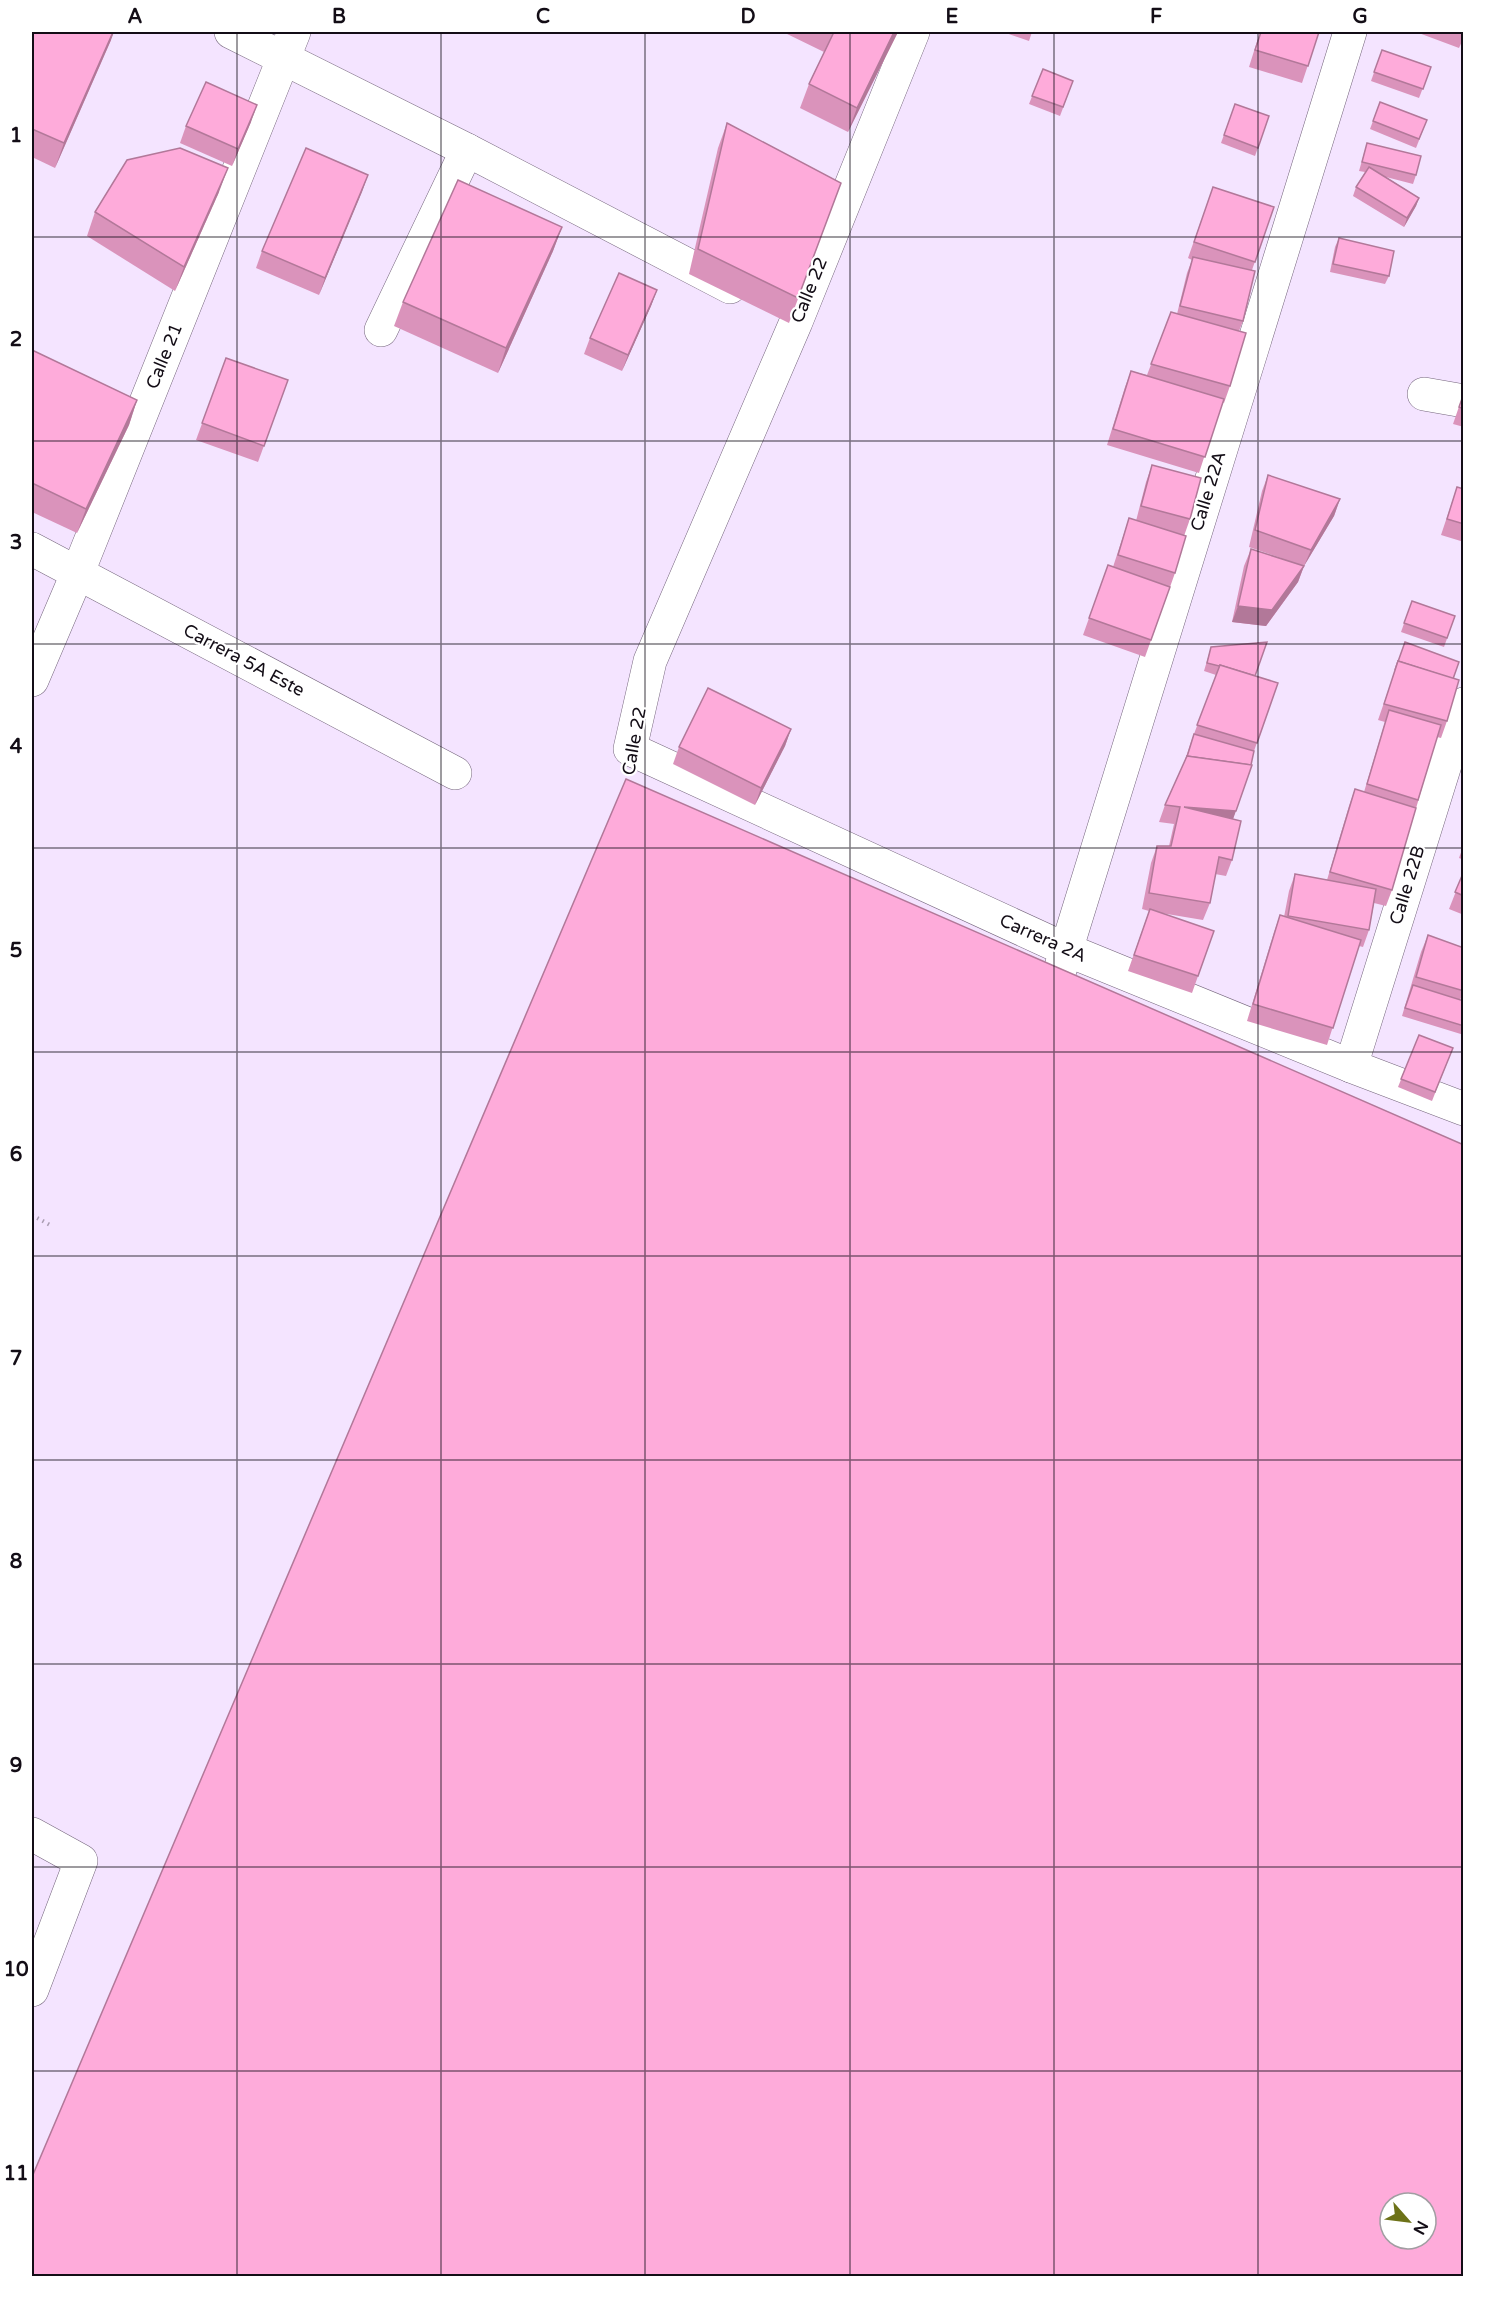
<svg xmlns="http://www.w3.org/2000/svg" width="1495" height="2308" viewBox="0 0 1495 2308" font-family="'Varela Round',sans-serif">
  <rect width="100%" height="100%" fill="#f4e4ff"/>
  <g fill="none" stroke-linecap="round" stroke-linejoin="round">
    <g stroke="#75667d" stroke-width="34">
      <g id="minor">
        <polyline points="231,32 467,150 730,287"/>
        <polyline points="913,32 796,322 650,661 630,749 1067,950 1351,1066 1464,1109"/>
        <polyline points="381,330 467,150"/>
        <polyline points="1424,394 1464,401"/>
        <polyline points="32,549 455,773"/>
        <polyline points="32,680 78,572 294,32"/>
        <polyline points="1060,970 1350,32"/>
        <polyline points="1351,1066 1464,704"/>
        <polyline points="32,1834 81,1861 32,1990"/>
      </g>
    </g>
    <polyline stroke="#aa9db2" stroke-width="4" stroke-dasharray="1.5 4.5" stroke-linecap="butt" points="32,1215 50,1225"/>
    <use href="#minor" stroke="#fff" stroke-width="33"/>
  </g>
  <g fill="#da93bb">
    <polygon points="32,32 111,40 55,168 32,157"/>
    <polygon points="783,32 898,32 848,132 800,108 809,84 824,52"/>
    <polygon points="1003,32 1032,32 1029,41"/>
    <polygon points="1260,32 1319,32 1302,83 1249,67"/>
    <polygon points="1416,32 1464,32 1464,37 1459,48"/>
    <polygon points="1382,50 1431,67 1419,98 1371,81"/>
    <polygon points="1043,69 1073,81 1060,116 1029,104"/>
    <polygon points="1380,102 1427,120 1416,148 1370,129"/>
    <polygon points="1235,104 1269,116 1255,156 1221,143"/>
    <polygon points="251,122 232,166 180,143 186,126"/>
    <polygon points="727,123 841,183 789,323 689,274 718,148"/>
    <polygon points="1367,143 1416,175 1413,184 1386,177 1419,198 1416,206 1404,227 1353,196 1356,187 1365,172 1359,171"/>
    <polygon points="368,175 319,295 256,268 262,251"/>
    <polygon points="1213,187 1274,207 1252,270 1243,321 1239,331 1230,386 1224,403 1222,402 1199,473 1107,445 1125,387 1131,371 1147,375 1171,312 1177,314 1187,273 1192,260 1188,258"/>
    <polygon points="219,192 175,291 87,236 95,212"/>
    <polygon points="562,227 553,251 498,373 394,326 403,302"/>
    <polygon points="1339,238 1389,276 1385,284 1330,272 1335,247"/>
    <polygon points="657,290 651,306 622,371 584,354 590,338"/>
    <polygon points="32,350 137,400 129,425 77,533 32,512"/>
    <polygon points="226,358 288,380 258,462 196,440"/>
    <polygon points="1464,392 1464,427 1453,424"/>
    <polygon points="1152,465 1190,519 1184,536 1175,573 1145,657 1083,635 1108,565 1113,567 1129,518 1136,521 1146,482"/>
    <polygon points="1268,475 1340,499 1334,516 1304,566 1298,582 1266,626 1232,622 1244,566 1251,549 1284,559 1249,547 1262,491"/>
    <polygon points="1457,487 1464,489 1464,542 1441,535"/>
    <polygon points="1412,601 1455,616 1444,647 1401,632"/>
    <polygon points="1405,642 1453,679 1447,721 1441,738 1437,737 1392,890 1386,906 1374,903 1369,930 1363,947 1359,946 1327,1045 1247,1021 1274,932 1280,915 1284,917 1289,891 1295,874 1327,880 1349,806 1355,789 1364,792 1385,722 1378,720"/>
    <polygon points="1211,647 1255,676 1278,683 1254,751 1233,819 1232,860 1226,876 1215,874 1210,903 1203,920 1161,913 1214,931 1192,993 1128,971 1149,911 1142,909 1151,863 1157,846 1169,846 1174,824 1159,822 1165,805 1184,763 1191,742 1216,675 1204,671"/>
    <polygon points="791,729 785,746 755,805 673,764 679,747"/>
    <polygon points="1464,844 1464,860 1459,858"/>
    <polygon points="1464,871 1464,915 1449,909"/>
    <polygon points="1428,935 1464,992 1460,1000 1464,1001 1464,1035 1402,1016 1421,952"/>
    <polygon points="1419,1035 1453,1048 1432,1101 1398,1087"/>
  </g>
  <g fill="#b27899">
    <polygon points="113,32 114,32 111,40 55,168 64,143"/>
    <polygon points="894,32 898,32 848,132 857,108"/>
    <polygon points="257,105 251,122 232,166 238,149"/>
    <polygon points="228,168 219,192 175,291 184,267"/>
    <polygon points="368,175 362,192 319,295 325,278"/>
    <polygon points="1419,198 1416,206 1404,227 1407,218"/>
    <polygon points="562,227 553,251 498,373 506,348"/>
    <polygon points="657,290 651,306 622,371 628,355"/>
    <polygon points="137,400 129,425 77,533 86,509"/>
    <polygon points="1340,499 1334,516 1304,566 1311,550"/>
    <polygon points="1304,566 1298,582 1266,626 1232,622 1238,606"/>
    <polygon points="791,729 785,746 755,805 761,788"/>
    <polygon points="1184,807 1236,811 1230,827"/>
  </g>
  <g fill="#feabda" stroke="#b27899" stroke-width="1.5" fill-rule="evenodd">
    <polygon points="32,32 113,32 64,143 32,129"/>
    <polygon points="834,32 894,32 857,108 809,84"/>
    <polygon points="1261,32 1319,32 1308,66 1255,50"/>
    <polygon points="1382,50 1431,67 1423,89 1374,72"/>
    <polygon points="1043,69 1073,81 1063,107 1032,96"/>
    <polygon points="206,82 257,105 238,149 186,126"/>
    <polygon points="1380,102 1427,120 1419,139 1373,121"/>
    <polygon points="1235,104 1269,116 1258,148 1224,135"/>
    <polygon points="727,123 841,183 798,298 698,249"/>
    <polygon points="1367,143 1421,156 1416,175 1362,162"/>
    <polygon points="180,148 228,168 184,267 95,212 127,160"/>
    <polygon points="306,148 368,175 325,278 262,251"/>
    <polygon points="1369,167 1419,198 1407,218 1356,187"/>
    <polygon points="458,180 562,227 506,348 403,302"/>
    <polygon points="1213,187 1274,207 1255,262 1194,242"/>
    <polygon points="1339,238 1394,251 1389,276 1333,264"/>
    <polygon points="1193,257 1255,271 1243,321 1180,306"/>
    <polygon points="619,273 657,290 628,355 590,338"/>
    <polygon points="1171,312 1246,333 1230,386 1151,364"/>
    <polygon points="32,350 137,400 86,509 32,483"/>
    <polygon points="226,358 288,380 264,446 202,423"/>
    <polygon points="1131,371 1224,399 1205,457 1113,429"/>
    <polygon points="1464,393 1464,409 1459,407"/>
    <polygon points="1152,465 1201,478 1190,519 1141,506"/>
    <polygon points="1268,475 1340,499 1311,550 1255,530"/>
    <polygon points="1457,487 1464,489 1464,524 1447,519"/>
    <polygon points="1129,518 1186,536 1175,573 1118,555"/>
    <polygon points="1251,549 1304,566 1272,610 1238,606"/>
    <polygon points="1108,565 1170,587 1151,640 1089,618"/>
    <polygon points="1412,601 1455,616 1447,638 1404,623"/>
    <polygon points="1267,642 1255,676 1220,665 1219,666 1207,663 1211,647"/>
    <polygon points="1405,642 1459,662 1453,679 1398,661 1395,670"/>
    <polygon points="1398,661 1459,680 1447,721 1384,704"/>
    <polygon points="1220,665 1278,683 1257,743 1197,725"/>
    <polygon points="708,688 791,729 761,788 679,747"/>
    <polygon points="1389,710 1441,725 1418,800 1367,784"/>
    <polygon points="1194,734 1254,751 1251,765 1187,756 1186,760"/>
    <polygon points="1187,756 1252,765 1236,811 1184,807 1241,821 1232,860 1219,857 1210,903 1149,893 1157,846 1171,846 1180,807 1165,805"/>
    <path d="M626,779L1464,1145V2277H32V2177ZM1390,2203H1426V2239H1390Z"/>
    <polygon points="1355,789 1416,808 1392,890 1330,872"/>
    <polygon points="1464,871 1464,896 1455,892"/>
    <polygon points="1295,874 1376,889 1369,930 1288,916"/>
    <polygon points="1150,909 1214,931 1198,976 1134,955"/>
    <polygon points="1280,915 1361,940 1333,1028 1253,1004"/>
    <polygon points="1428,935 1464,948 1464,991 1416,977"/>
    <polygon points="1413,985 1464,1001 1464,1026 1405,1008"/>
    <polygon points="1419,1035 1453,1048 1435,1092 1401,1079"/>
  </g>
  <path fill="none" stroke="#130d16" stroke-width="1.5" stroke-opacity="0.55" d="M237,32V2276M441,32V2276M645,32V2276M850,32V2276M1054,32V2276M1258,32V2276M32,237H1464M32,441H1464M32,644H1464M32,848H1464M32,1052H1464M32,1256H1464M32,1460H1464M32,1664H1464M32,1867H1464M32,2071H1464"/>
  <g text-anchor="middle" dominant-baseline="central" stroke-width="4.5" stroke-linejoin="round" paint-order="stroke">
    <g font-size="18" fill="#130d16" stroke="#fff">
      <text transform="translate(809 290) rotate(-68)">Calle 22</text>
      <text transform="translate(164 356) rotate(-68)">Calle 21</text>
      <text transform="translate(1208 491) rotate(-73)">Calle 22A</text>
      <text transform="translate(244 660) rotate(28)">Carrera 5A Este</text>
      <text transform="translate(634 741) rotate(-80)">Calle 22</text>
      <text transform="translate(1407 885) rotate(-73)">Calle 22B</text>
      <text transform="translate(1043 938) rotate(24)">Carrera 2A</text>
    </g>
  </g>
  <rect width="1495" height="2308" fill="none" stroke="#ffffff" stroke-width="66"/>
  <g transform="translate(1408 2221) rotate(118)"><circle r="28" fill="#ffffff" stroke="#a19ea2" stroke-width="1.5"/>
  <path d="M0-4.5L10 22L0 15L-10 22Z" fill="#6d7218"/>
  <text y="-9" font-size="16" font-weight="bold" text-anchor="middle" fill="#130d16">N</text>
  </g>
  <rect x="33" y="33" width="1429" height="2242" fill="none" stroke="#130d16" stroke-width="2"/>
  <g font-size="20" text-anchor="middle" font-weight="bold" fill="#130d16">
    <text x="135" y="23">A</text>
    <text x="339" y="23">B</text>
    <text x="543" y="23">C</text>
    <text x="748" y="23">D</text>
    <text x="952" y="23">E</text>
    <text x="1156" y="23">F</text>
    <text x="1360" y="23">G</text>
    <text x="16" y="142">1</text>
    <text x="16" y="346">2</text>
    <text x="16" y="549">3</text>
    <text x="16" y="753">4</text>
    <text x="16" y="957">5</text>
    <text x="16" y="1161">6</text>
    <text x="16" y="1365">7</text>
    <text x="16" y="1568">8</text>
    <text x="16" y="1772">9</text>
    <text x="16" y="1976">10</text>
    <text x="16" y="2180">11</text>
  </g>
</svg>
